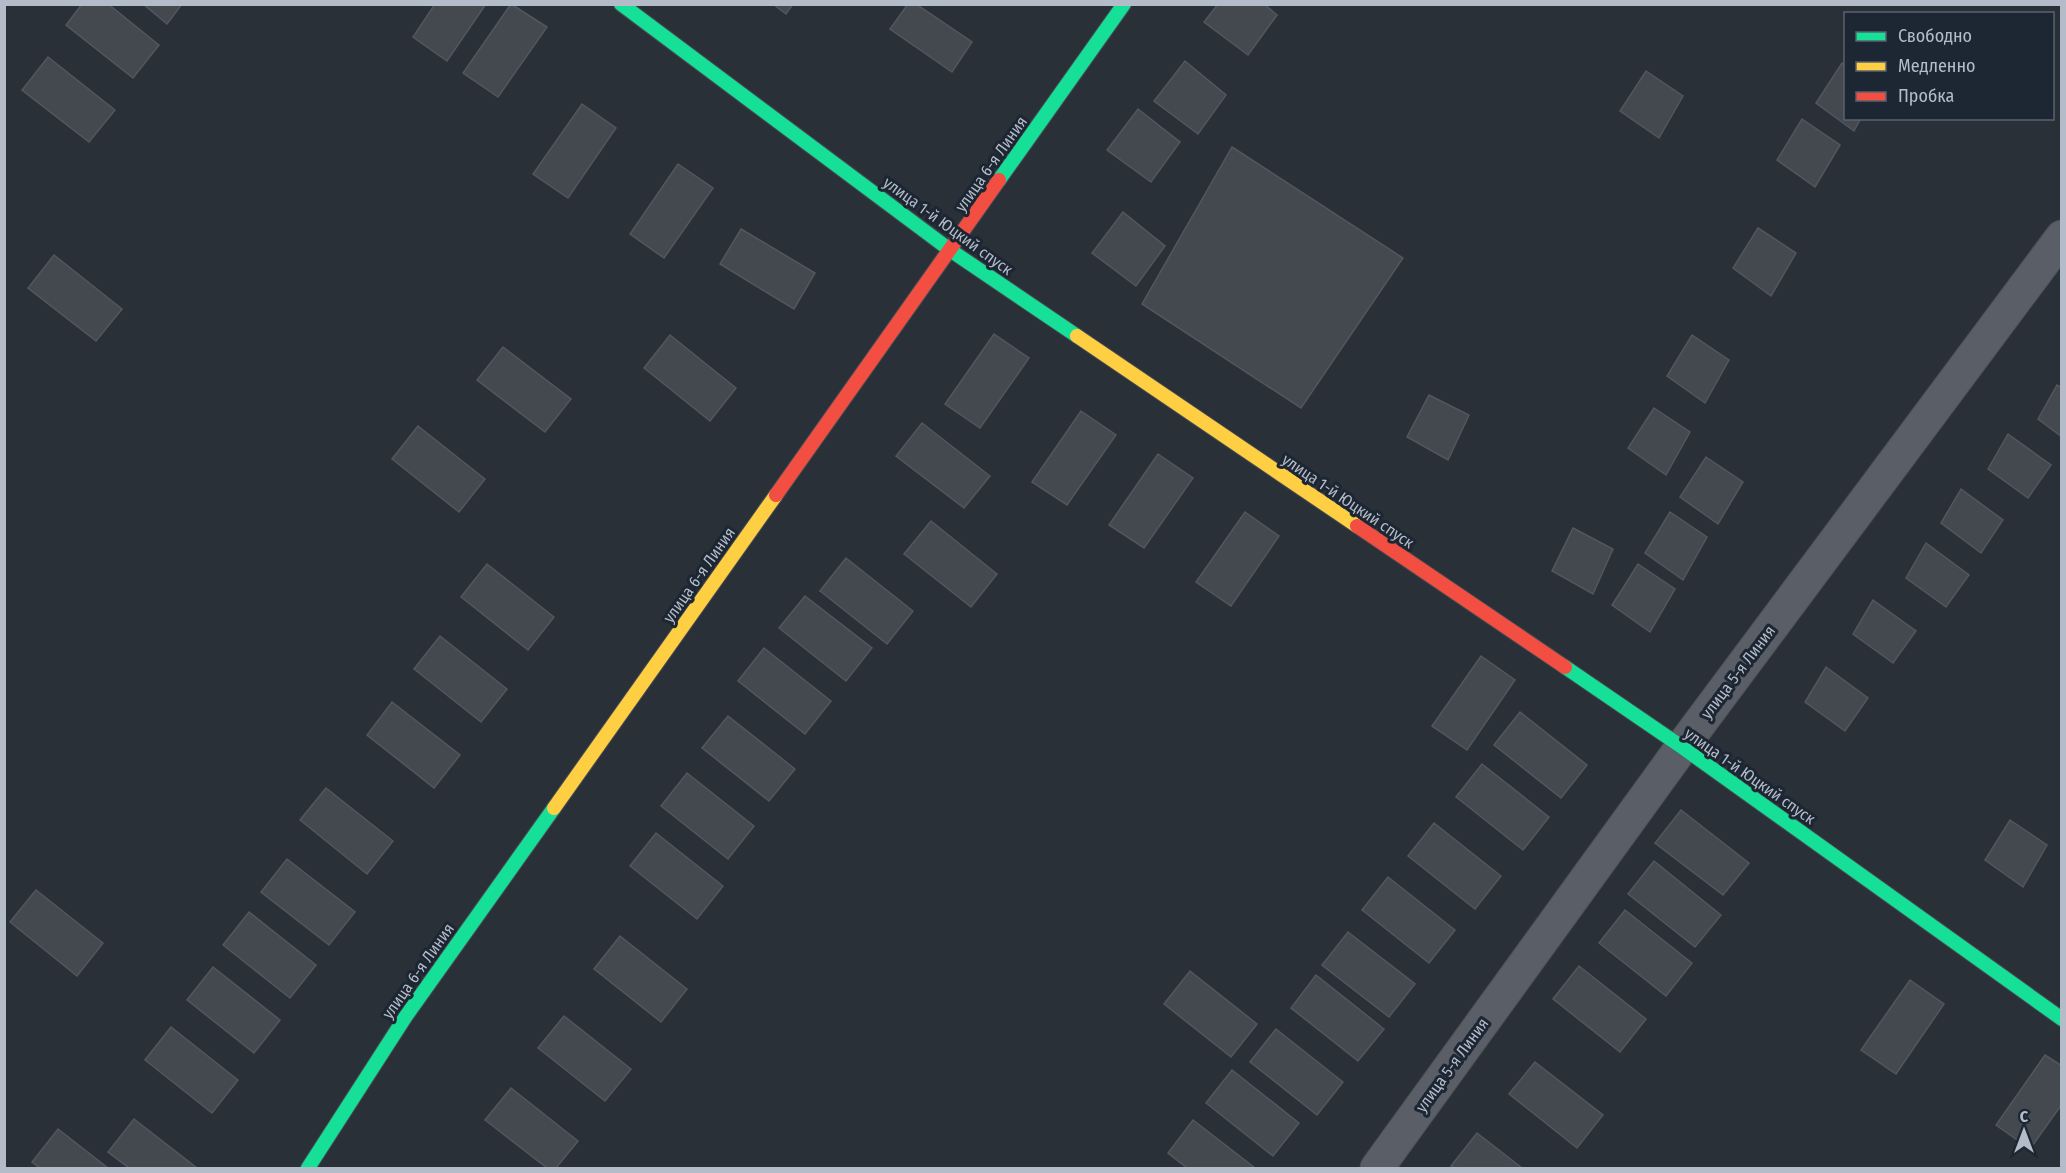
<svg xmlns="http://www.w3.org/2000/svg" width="2066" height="1173" viewBox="0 0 2066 1173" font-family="'Fira Sans Condensed',sans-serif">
  <rect width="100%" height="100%" fill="#2a3038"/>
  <g fill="#444950" stroke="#52575f" stroke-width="1.5">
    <polygon points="82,4 108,4 159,45 133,78 66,25"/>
    <polygon points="143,4 182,4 167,24"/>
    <polygon points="435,4 486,4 447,61 413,37"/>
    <polygon points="511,4 547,27 498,97 463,73"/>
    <polygon points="773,4 793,4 786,14"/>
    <polygon points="908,4 916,4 972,42 952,72 890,29"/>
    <polygon points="1218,4 1264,4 1277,15 1248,55 1204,22"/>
    <polygon points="48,57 115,110 89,142 22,90"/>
    <polygon points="1185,61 1226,95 1198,134 1154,101"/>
    <polygon points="1842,63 1846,66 1846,118 1861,118 1854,131 1816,103"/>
    <polygon points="1646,71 1683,96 1659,138 1620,111"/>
    <polygon points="582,104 616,128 568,198 533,174"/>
    <polygon points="1138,109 1180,142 1151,182 1107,150"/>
    <polygon points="1802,119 1840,145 1815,187 1777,160"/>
    <polygon points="1232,147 1403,258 1301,408 1142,304"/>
    <polygon points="678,164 713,188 664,258 630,234"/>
    <polygon points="1123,212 1165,246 1136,286 1092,253"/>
    <polygon points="1758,228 1796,253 1771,296 1733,268"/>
    <polygon points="741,229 815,273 794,309 720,264"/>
    <polygon points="54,255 122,309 96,341 28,288"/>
    <polygon points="994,334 1029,358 980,428 945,404"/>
    <polygon points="670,335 736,388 710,421 644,368"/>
    <polygon points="1692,335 1729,360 1705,403 1667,376"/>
    <polygon points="503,347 571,399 545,432 477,380"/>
    <polygon points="2057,385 2062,388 2062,437 2038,419"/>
    <polygon points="1429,395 1469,415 1448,460 1407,437"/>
    <polygon points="1654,408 1690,432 1666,475 1628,448"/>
    <polygon points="1081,411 1116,435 1067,505 1032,482"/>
    <polygon points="922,423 990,476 964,508 896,456"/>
    <polygon points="418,426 485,479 459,512 392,459"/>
    <polygon points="2008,434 2051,465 2028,498 1988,469"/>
    <polygon points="1158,454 1193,478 1144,548 1109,525"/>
    <polygon points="1706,457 1743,482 1718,524 1680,497"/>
    <polygon points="1961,489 2003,520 1981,553 1941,523"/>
    <polygon points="1245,512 1279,536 1231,606 1196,582"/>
    <polygon points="1670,512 1707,537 1683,580 1645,553"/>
    <polygon points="931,521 997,574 971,607 904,554"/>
    <polygon points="1573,528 1613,549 1593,594 1552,571"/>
    <polygon points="1926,543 1969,575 1946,607 1906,578"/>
    <polygon points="846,558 913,611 887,644 820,591"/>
    <polygon points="487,564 554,617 528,650 461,597"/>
    <polygon points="1638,564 1675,589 1650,632 1612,605"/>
    <polygon points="805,596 872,648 846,681 779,628"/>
    <polygon points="1873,600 1916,631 1893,663 1853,634"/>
    <polygon points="440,636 507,689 481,722 414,669"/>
    <polygon points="764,648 831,701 805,734 738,681"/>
    <polygon points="1481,656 1515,680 1467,750 1432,726"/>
    <polygon points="1826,667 1868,698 1845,731 1805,702"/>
    <polygon points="392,702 460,755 434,788 367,735"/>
    <polygon points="1520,712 1587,765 1561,798 1494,745"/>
    <polygon points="728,716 795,769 769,801 702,748"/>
    <polygon points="1482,764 1549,817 1523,850 1456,797"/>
    <polygon points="687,773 754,826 728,859 661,806"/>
    <polygon points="326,788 393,841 367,874 300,820"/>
    <polygon points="1681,810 1749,863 1723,895 1655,843"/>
    <polygon points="2010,820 2047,845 2023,887 1985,860"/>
    <polygon points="1434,823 1501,876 1475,909 1408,856"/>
    <polygon points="656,833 723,886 697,919 630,866"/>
    <polygon points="287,859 355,912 329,945 261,892"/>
    <polygon points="1654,861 1721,915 1695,947 1628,894"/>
    <polygon points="1388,877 1455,930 1429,963 1362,910"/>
    <polygon points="36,890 103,943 77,976 10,922"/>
    <polygon points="1625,910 1692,963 1666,996 1599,943"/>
    <polygon points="249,912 316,965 290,998 223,945"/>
    <polygon points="1348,932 1415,984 1389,1017 1322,965"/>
    <polygon points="620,936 687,989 661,1022 594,969"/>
    <polygon points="1579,966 1646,1019 1620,1052 1553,999"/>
    <polygon points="213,967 280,1020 254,1053 187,1000"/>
    <polygon points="1190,971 1257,1024 1231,1057 1164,1004"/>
    <polygon points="1316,975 1384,1029 1358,1061 1291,1008"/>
    <polygon points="1910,980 1944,1004 1896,1074 1861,1050"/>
    <polygon points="564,1016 631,1069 605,1101 538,1048"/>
    <polygon points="171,1027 238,1080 212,1113 145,1060"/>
    <polygon points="1276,1029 1343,1082 1317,1115 1250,1062"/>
    <polygon points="2045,1055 2062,1066 2062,1104 2030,1149 1996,1125"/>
    <polygon points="1535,1062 1603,1115 1577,1148 1509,1094"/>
    <polygon points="1232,1070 1299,1123 1273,1156 1206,1103"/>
    <polygon points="511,1088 578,1141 556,1168 547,1168 485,1120"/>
    <polygon points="134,1119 197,1168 129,1168 108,1152"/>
    <polygon points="1193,1120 1255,1168 1187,1168 1168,1153"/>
    <polygon points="58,1129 108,1168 40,1168 32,1162"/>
    <polygon points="1477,1133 1522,1168 1455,1168 1451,1166"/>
  </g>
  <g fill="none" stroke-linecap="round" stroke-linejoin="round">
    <g stroke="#484c53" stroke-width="35">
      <polyline id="street" points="1377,1168 1682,747 2062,237"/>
    </g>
    <g stroke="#484c53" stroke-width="16">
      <g id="fast">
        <polyline points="621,4 950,250 1077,336"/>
        <polyline points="999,180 1124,4"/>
        <polyline points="1565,667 1682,747 2062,1019"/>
        <polyline points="308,1168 406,1016 554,808"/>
      </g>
    </g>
    <g stroke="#484c53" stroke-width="16">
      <g id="slow">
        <polyline points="1077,336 1357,526"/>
        <polyline points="554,808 776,495"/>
      </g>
    </g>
    <g stroke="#484c53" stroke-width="16">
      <g id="jam">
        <polyline points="776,495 999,180"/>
        <polyline points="1357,526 1565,667"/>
      </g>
    </g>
    <use href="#street" stroke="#5a5e66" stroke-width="33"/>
    <use href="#fast" stroke="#16e098" stroke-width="14"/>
    <use href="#slow" stroke="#ffcf43" stroke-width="14"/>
    <use href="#jam" stroke="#f24e42" stroke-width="14"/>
  </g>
  <g text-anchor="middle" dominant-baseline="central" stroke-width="6" stroke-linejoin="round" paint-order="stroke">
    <g font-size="16" fill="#b4bcc9" stroke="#1d2633">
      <text transform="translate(991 164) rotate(-55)">улица 6-я Линия</text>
      <text transform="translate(948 226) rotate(36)">улица 1-й Юцкий спуск</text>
      <text transform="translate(1348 501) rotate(34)">улица 1-й Юцкий спуск</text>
      <text transform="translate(699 575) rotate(-55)">улица 6-я Линия</text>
      <text transform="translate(1738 672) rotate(-53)">улица 5-я Линия</text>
      <text transform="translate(1750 776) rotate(35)">улица 1-й Юцкий спуск</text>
      <text transform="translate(418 971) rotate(-55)">улица 6-я Линия</text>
      <text transform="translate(1452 1065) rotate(-54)">улица 5-я Линия</text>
    </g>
  </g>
  <rect width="2066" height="1173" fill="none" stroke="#b4bcc9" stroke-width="12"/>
  <rect x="1844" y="12" width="210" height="108" fill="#1d2633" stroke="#59626f" stroke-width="1.5"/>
  <rect x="1856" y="32" width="30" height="9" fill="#16e098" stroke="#59626f" stroke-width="1.5"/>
  <text x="1898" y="42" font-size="18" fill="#b4bcc9">Свободно</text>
  <rect x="1856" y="62" width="30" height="9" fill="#ffcf43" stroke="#59626f" stroke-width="1.5"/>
  <text x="1898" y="72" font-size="18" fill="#b4bcc9">Медленно</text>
  <rect x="1856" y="92" width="30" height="9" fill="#f24e42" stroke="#59626f" stroke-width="1.5"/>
  <text x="1898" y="102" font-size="18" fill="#b4bcc9">Пробка</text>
  <g transform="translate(2024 1131)" stroke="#1d2633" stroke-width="4.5" paint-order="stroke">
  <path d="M0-4.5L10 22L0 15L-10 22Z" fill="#b4bcc9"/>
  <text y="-9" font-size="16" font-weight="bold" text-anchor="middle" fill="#b4bcc9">С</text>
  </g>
</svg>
